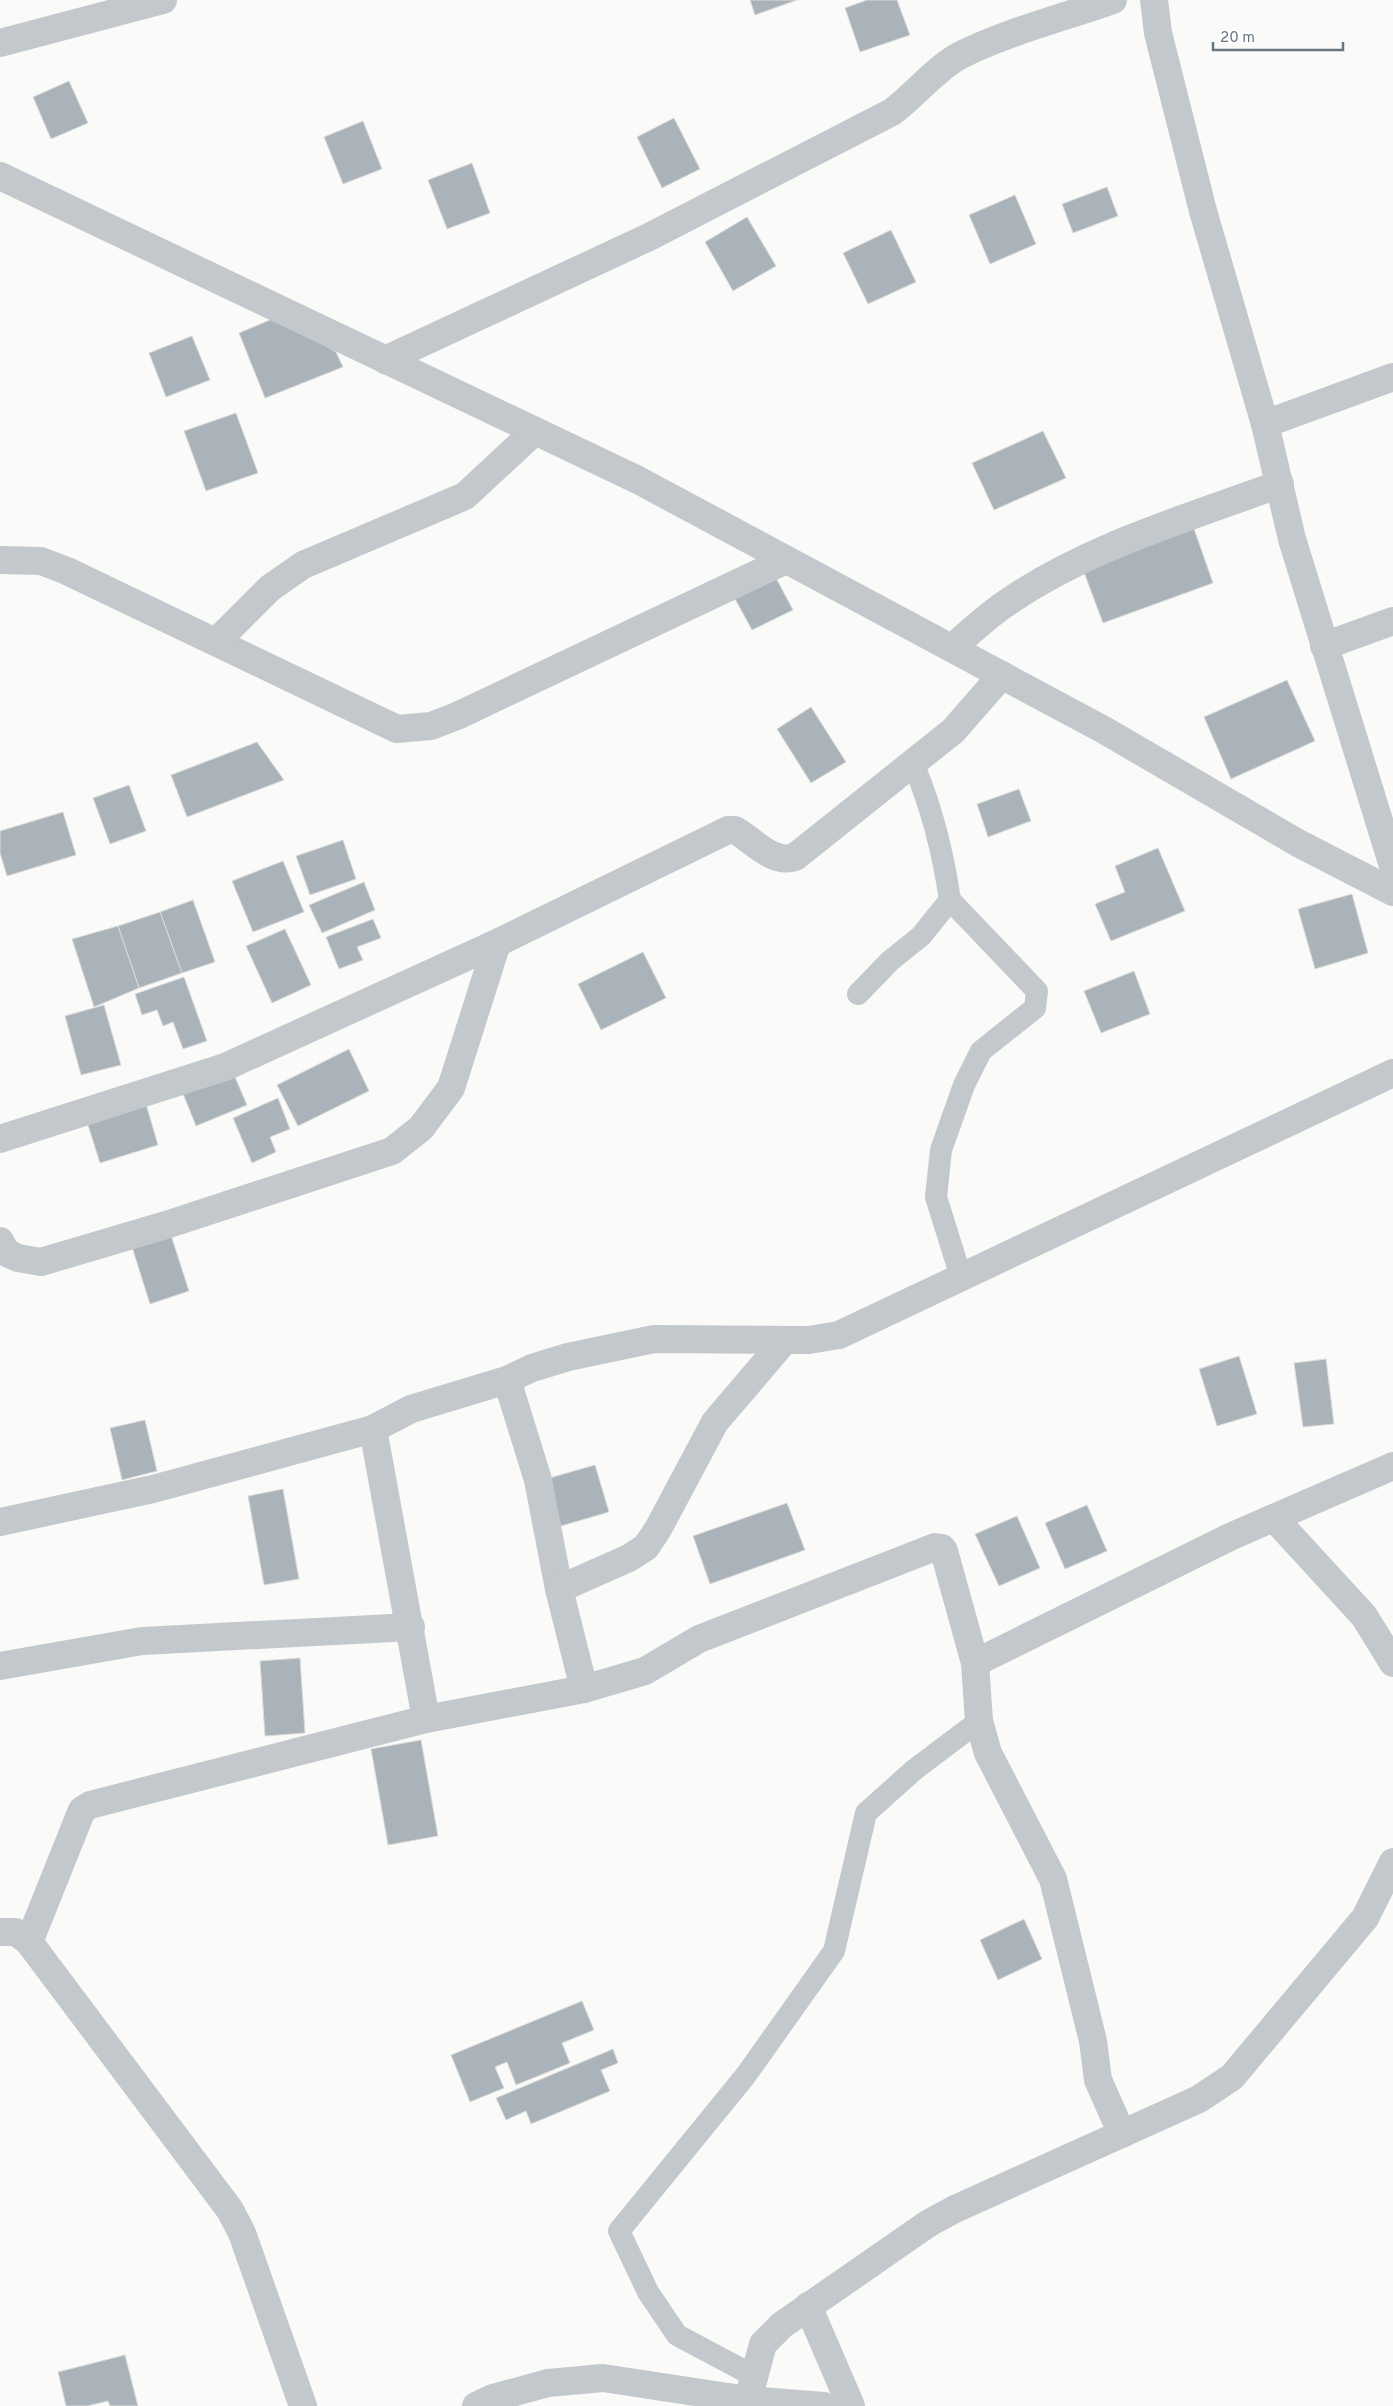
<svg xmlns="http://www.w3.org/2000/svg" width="1393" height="2406" viewBox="0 0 1393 2406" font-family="Overpass,sans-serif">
  <rect width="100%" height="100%" fill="#fafaf8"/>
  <g fill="#aab3b9" stroke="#dcdcda">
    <polygon points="750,0 797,0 755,15"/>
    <polygon points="867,0 897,0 910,35 860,52 845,8"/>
    <polygon points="69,81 88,123 51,139 33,97"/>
    <polygon points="674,118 700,169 662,188 637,137"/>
    <polygon points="363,121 382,169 343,184 324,137"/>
    <polygon points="472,163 490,213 447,229 428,180"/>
    <polygon points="1107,187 1118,216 1073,233 1062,204"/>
    <polygon points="1015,195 1036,244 990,264 969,215"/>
    <polygon points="747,217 776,266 733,291 705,242"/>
    <polygon points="891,230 916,282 868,304 843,253"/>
    <polygon points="277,317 336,352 343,367 265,398 239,333"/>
    <polygon points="192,336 210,380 166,397 149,353"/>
    <polygon points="236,413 258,473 206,491 184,431"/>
    <polygon points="1043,431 1066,478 994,510 972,463"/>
    <polygon points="1193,526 1213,583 1103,623 1082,567"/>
    <polygon points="775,576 793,610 752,630 734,597"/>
    <polygon points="1287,680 1315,741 1231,779 1204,717"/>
    <polygon points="811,707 846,762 811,783 777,729"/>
    <polygon points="257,742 284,780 187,817 171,775"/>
    <polygon points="129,785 146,831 110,844 93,798"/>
    <polygon points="1019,789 1031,821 988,837 977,804"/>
    <polygon points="63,812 76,855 7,876 0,853 0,831"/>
    <polygon points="343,840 356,879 310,895 296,856"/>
    <polygon points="1158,848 1185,911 1111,941 1095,904 1125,892 1115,866"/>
    <polygon points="283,861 304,912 253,932 232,881"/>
    <polygon points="364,882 375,910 322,933 309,905"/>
    <polygon points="1352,894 1368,953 1315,969 1298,909"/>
    <polygon points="193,900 215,962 182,973 160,912"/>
    <polygon points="160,912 182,973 139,988 118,926"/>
    <polygon points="373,919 381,938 357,947 363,960 339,969 326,937"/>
    <polygon points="118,926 139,988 94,1007 72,939"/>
    <polygon points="285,929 311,985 272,1003 246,946"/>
    <polygon points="643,952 666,998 601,1030 578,984"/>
    <polygon points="1134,971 1150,1014 1101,1033 1084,991"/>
    <polygon points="184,977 207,1041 183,1049 173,1022 163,1026 157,1010 142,1015 135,994"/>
    <polygon points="104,1005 121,1065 81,1075 65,1016"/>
    <polygon points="349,1049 369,1091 298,1126 277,1085"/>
    <polygon points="232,1070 247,1105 196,1126 182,1091"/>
    <polygon points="278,1098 290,1129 270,1137 276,1152 252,1163 233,1118"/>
    <polygon points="146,1104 158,1145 100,1163 87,1122"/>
    <polygon points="171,1235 189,1291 150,1304 132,1247"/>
    <polygon points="1239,1356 1257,1414 1217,1426 1199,1369"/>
    <polygon points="1326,1359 1334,1424 1303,1427 1294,1363"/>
    <polygon points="145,1420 157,1471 122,1480 110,1428"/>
    <polygon points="595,1465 609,1512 561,1526 546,1479"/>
    <polygon points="283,1489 299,1579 264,1585 248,1496"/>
    <polygon points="787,1503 805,1550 710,1584 693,1536"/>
    <polygon points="1087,1505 1107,1551 1065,1569 1045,1523"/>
    <polygon points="1017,1516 1040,1568 999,1586 975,1534"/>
    <polygon points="300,1658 305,1733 265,1736 260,1661"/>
    <polygon points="421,1740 438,1836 388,1845 371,1749"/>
    <polygon points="1024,1919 1042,1959 998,1980 980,1940"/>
    <polygon points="582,2001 594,2030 562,2043 570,2063 516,2085 507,2062 495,2067 504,2088 470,2102 451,2055"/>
    <polygon points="613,2049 618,2063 601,2070 610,2091 531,2124 526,2111 506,2120 496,2098"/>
    <polygon points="125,2355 138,2406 110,2406 108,2401 87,2406 66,2406 58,2372"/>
  </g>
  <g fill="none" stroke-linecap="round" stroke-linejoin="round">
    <g stroke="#c3c8cc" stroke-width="22">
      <polyline points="950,900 1037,991 1035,1008 981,1051 964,1085 941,1150 936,1197 961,1277"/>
      <path d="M858,994L890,961L921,936L950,900C943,852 932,808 913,763"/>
      <polyline points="754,2376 677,2335 648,2292 619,2231 746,2075 834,1951 866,1813 914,1770 979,1721"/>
    </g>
    <g stroke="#c3c8cc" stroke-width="28">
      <polyline points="1154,0 1158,33 1203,211 1265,424 1292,539 1393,866"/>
      <polyline points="0,43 163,0"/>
      <polyline points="0,176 638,480 1104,730 1298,843 1393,892"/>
      <path d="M385,360L649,237L892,112C915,95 934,70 959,56C1003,33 1065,17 1113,0"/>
      <polyline points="1265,424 1393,377"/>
      <polyline points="0,560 41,561 67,571 397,729 431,726 457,716 786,560"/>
      <polyline points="216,642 270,588 303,565 465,496 535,431"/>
      <polyline points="1324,646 1393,621"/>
      <path d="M952,648C969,633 986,617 1005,604C1087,547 1187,518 1280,484"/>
      <path d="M0,1139L225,1067L497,943L728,830H735C753,840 773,865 795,857L953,731L1002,675"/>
      <polyline points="0,1241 7,1253 18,1258 41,1262 166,1225 392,1151 421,1128 451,1088 497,943"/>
      <polyline points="507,1380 538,1480 559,1589 584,1689"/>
      <polyline points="373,1429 426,1719"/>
      <polyline points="1275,1519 1364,1616 1393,1663"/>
      <polyline points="0,1522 153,1489 373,1429 411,1409 507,1380 532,1368 568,1357 654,1339 809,1340 839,1335 1393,1073"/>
      <polyline points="559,1589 629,1558 646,1547 658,1529 715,1422 785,1340"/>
      <polyline points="975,1663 1232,1536 1393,1466"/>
      <polyline points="0,1666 142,1641 411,1627"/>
      <polyline points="0,1932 16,1932 29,1942 230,2210 242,2233 303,2406"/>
      <polyline points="29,1942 82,1810 90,1805 426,1719 584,1689 645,1671 699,1639 935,1547 942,1548 944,1551 975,1663 979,1721 988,1753 1053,1879 1093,2041 1098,2080 1122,2134"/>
      <polyline points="808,2306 851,2406"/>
      <polyline points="748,2400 763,2344 782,2325 929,2223 955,2209 1199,2099 1232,2077 1365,1918 1393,1862"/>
      <polyline points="476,2406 493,2398 548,2383 603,2378 748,2400 824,2406"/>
    </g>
  </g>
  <path d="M1213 42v8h130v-8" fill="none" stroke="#657683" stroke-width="2.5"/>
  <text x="1220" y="42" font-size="15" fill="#657683" stroke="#ffffff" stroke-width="4" paint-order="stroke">20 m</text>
</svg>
